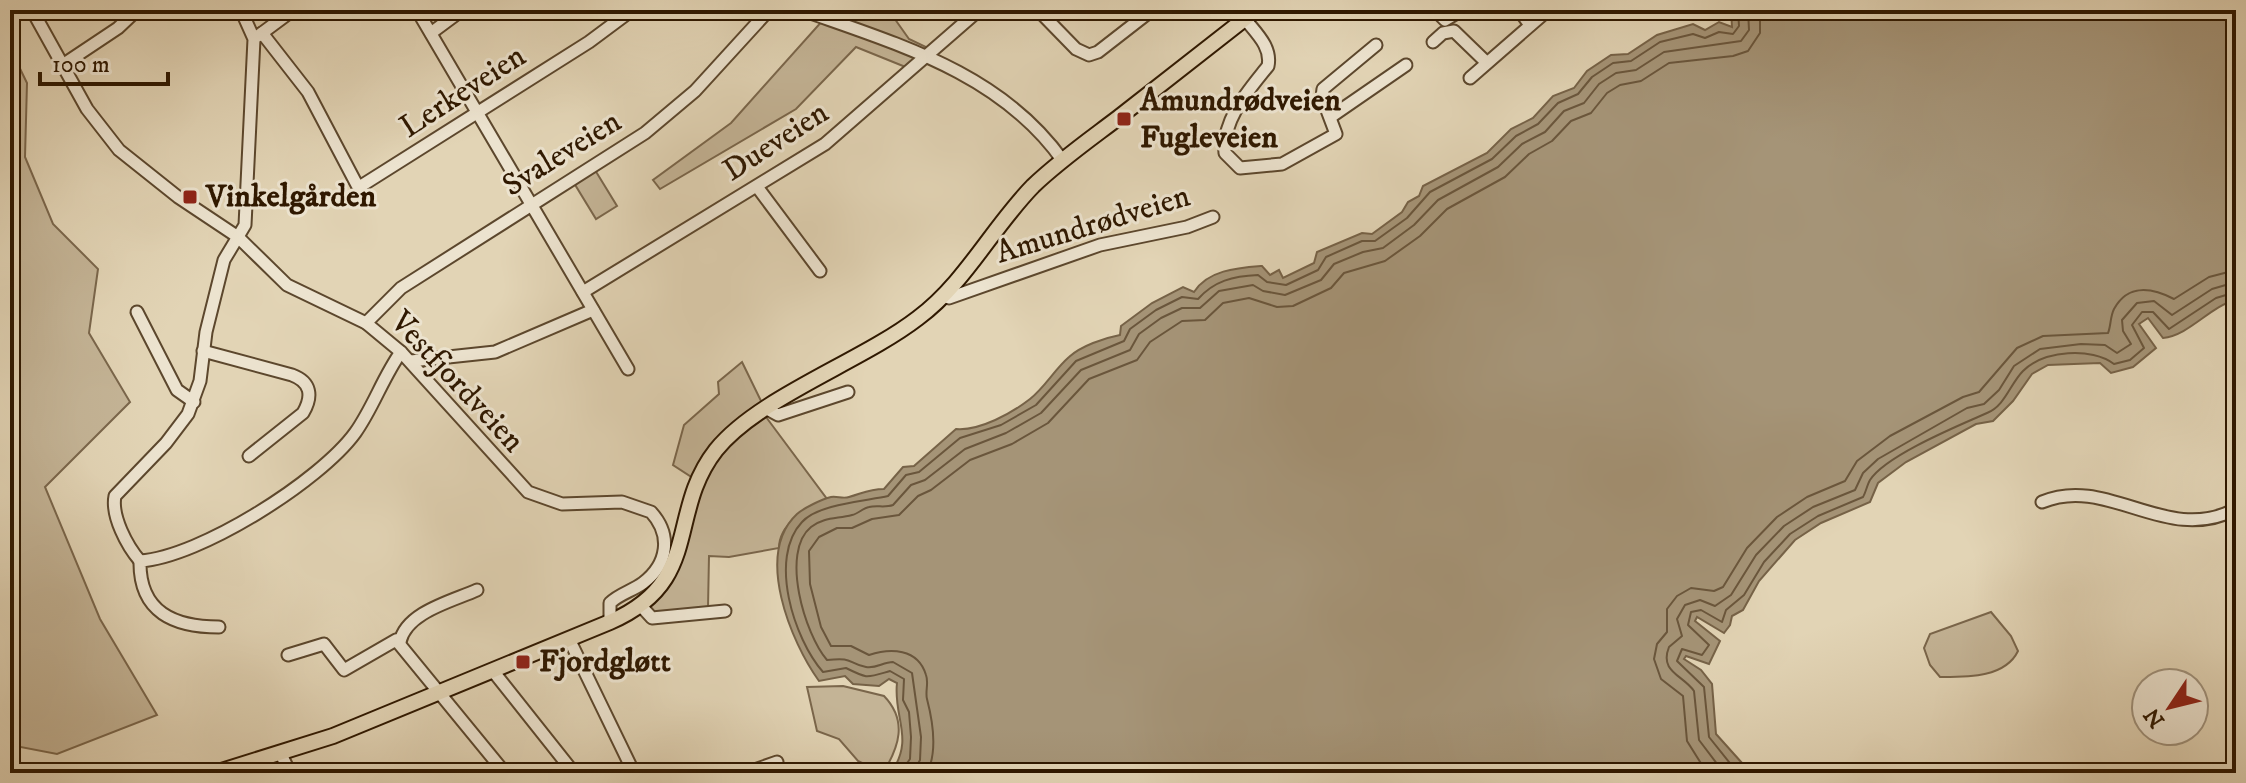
<svg xmlns="http://www.w3.org/2000/svg" width="2246" height="783" viewBox="0 0 2246 783" font-family="'IM FELL DW Pica',serif">
  <rect width="100%" height="100%" fill="#e2d4b5"/>
  <filter id="stains"><feTurbulence type="fractalNoise" baseFrequency=".0025" numOctaves="4"/><feColorMatrix values="0 0 0 0 .2 0 0 0 0 .09 0 0 0 0 .02 0 0 0 .5 -.17"/></filter>
  <radialGradient id="worn" r=".72"><stop offset=".6" stop-color="#630" stop-opacity="0"/><stop offset="1" stop-color="#630" stop-opacity=".3"/></radialGradient>
  <g fill="#c4b496" stroke="#7a664b" stroke-width="2">
    <polygon points="832,10 898,10 892,15 909,39 928,48 908,68 856,47 796,109 660,189 653,180 731,123"/>
    <polygon points="10,48 27,83 25,157 53,224 98,269 89,333 130,402 45,487 100,619 157,715 57,754 10,745"/>
    <polygon points="595,170 617,206 596,219 574,183"/>
    <path d="M742,362L763,405C725,428 712,438 693,478L673,465L684,425L719,394L718,382Z"/>
    <path d="M766,417L827,499C808,509 779,522 779,548L729,557L709,556L708,608L653,613L645,607C685,576 682,549 695,505C707,465 731,438 766,417Z"/>
    <path d="M1991,612L2011,636L2018,651C2005,678 1967,677 1940,677L1930,665L1924,648L1930,634Z"/>
    <path d="M843,686L884,696C908,721 899,747 883,773L858,761L839,739L817,731L807,687Z"/>
  </g>
  <path fill="#a59477" stroke="#766247" stroke-width="2" d="M1731,10H2236V300C2210,306 2190,335 2163,338L2148,318L2139,324L2156,348L2133,367L2111,373L2100,363L2048,365L2032,374L2013,401L1993,421L1976,424L1906,462L1878,483L1870,502L1821,523L1795,540L1759,581L1743,610L1732,616L1730,625L1724,633L1697,617L1695,621L1720,641L1709,664L1686,656L1684,659L1701,670L1712,684L1716,734L1742,763V773H891C915,738 893,718 897,683L889,679L879,686L853,684L845,676L819,681C791,642 754,554 797,514C804,508 822,499 831,497C837,496 843,499 849,497C863,493 869,489 884,489L903,467L914,466L956,429C980,431 1012,413 1030,399C1045,387 1055,369 1069,357C1081,346 1104,338 1120,335L1121,326L1152,303L1183,287L1194,292C1208,270 1237,268 1262,266L1270,275L1279,270L1283,278L1314,263L1317,252L1362,233L1372,234L1402,212L1408,202L1419,196L1423,186L1487,153L1511,129L1533,118L1553,96L1574,88L1587,71L1611,55L1628,54L1657,35L1693,24L1705,30L1719,22L1732,27Z"/>
  <g fill="none" stroke-linecap="round" stroke-linejoin="round">
    <g stroke="#6a563c" stroke-width="2">
      <path d="M900,773L910,759L911,737L909,712L903,700L904,679L890,671C866,678 868,679 846,668L823,672C794,639 768,558 802,522C818,504 866,501 888,496L906,475L919,472L960,438L1001,425L1036,405L1076,361L1124,341L1130,329L1156,310L1182,297L1198,299C1214,281 1233,276 1258,275L1267,282L1286,285L1318,270L1326,257L1362,241H1375L1407,218L1430,192L1492,159L1516,136L1538,124L1558,103L1578,94L1592,77L1613,63L1631,61L1660,42L1693,34L1705,38L1719,32L1733,34L1739,26L1738,10"/>
      <path d="M913,773L920,760L921,737L912,673L893,662C883,662 876,669 866,667C846,663 855,657 827,660C805,635 780,552 811,527C824,517 837,519 852,515C858,514 863,508 869,507C877,505 885,508 893,505L911,485L925,480L965,449L1006,433L1041,413L1081,370L1130,350L1139,334L1161,318L1182,308H1200L1219,291L1253,285L1263,291L1285,295L1321,280L1334,264L1363,252L1383,248L1414,225L1438,200L1498,167L1522,144L1545,132L1564,111L1584,103L1599,84L1616,73L1636,70L1664,52L1741,41L1749,30L1748,10"/>
      <path d="M927,773C938,751 933,722 927,699C925,691 929,683 926,675C918,648 890,648 869,655L851,646H831L821,627L810,584L809,551L819,537L837,528H852L872,519L899,515L918,496L931,490L970,460L1012,444L1048,423L1089,379L1137,360L1150,342L1182,321L1205,320L1223,303L1249,298L1277,307L1293,306L1331,288L1344,273L1385,261L1420,236L1447,209L1505,177L1529,154L1552,141L1571,121L1591,113L1607,93L1620,85L1641,81L1669,63L1733,56L1748,51L1760,33V10"/>
      <path d="M1707,773L1687,741L1683,696L1661,679L1654,659L1657,644L1667,632V609L1677,596L1691,588L1714,591L1723,587L1747,548L1777,517L1807,497L1845,481L1857,461L1890,436L1963,397L1979,392L2017,348L2043,336L2108,333C2111,326 2110,317 2114,309C2128,283 2153,288 2174,299L2209,277L2236,270"/>
      <path d="M1724,773L1699,740L1694,691C1683,675 1659,672 1669,647L1682,636L1677,619L1685,605L1700,600L1715,606L1731,595L1756,555L1784,526L1813,507L1855,490L1863,473L1878,459L1967,408L1984,404L1999,390L2014,366L2040,349L2081,344L2105,345L2117,353L2131,344L2123,331L2122,320L2137,303L2154,301L2172,315L2212,289L2236,282"/>
      <path d="M1735,773L1733,767L1709,737L1704,687L1677,661L1682,649L1702,655L1709,645L1688,625L1691,612L1701,610L1722,622L1726,610L1744,595L1764,562L1790,534L1818,516L1863,497C1866,492 1867,485 1870,480C1886,455 1960,425 1987,413C2005,406 2010,384 2023,371C2044,350 2092,347 2114,364L2130,360L2144,348L2132,325L2142,312H2153L2169,329L2216,298L2236,292"/>
    </g>
    <g stroke="#5c472d" stroke-width="15">
      <g id="minor">
        <path d="M32,10L87,109L119,150L178,197L238,237L287,285L366,323L401,352L528,492L562,504L622,502L651,512C672,535 668,564 643,583C632,591 619,594 610,603V622"/>
        <polyline points="417,10 628,369"/>
        <path d="M802,10C897,44 1001,73 1063,161"/>
        <polyline points="1038,10 1076,49 1089,55 1098,52 1152,10"/>
        <polyline points="1435,10 1445,20 1462,10"/>
        <polyline points="1519,10 1530,25"/>
        <path d="M1245,19C1256,33 1272,47 1268,66C1249,90 1222,119 1225,153L1240,168L1282,164L1336,134L1322,97L1323,89L1376,45"/>
        <polyline points="262,33 308,92 357,185 361,186 589,42 632,10"/>
        <polyline points="431,33 462,10"/>
        <polyline points="258,36 293,10"/>
        <polyline points="1433,42 1443,33 1454,31 1486,62"/>
        <polyline points="61,66 118,28 137,10"/>
        <polyline points="1470,78 1548,10"/>
        <polyline points="1332,116 1406,65"/>
        <polyline points="758,188 820,271"/>
        <polyline points="583,292 825,144 979,10"/>
        <polyline points="943,296 949,298 1100,245 1187,227 1213,217"/>
        <polyline points="137,312 177,390 194,402"/>
        <polyline points="366,323 401,288 645,133 695,91 769,10"/>
        <path d="M203,351L292,375C311,382 313,396 303,413L249,456"/>
        <polyline points="411,361 495,352 593,310"/>
        <polyline points="767,409 778,415 848,392"/>
        <path d="M2042,502C2108,474 2166,546 2236,509"/>
        <path d="M140,561C127,546 111,516 115,496L166,443L188,414L200,381L206,332L224,260L245,225L254,39L241,10"/>
        <polyline points="641,606 652,618 725,611"/>
        <path d="M219,627C175,627 139,613 140,561C200,557 320,481 355,433C373,408 383,377 401,352"/>
        <polyline points="569,639 634,773"/>
        <path d="M400,642C406,612 453,601 477,590"/>
        <polyline points="288,655 324,644 344,670 396,640 505,773"/>
        <polyline points="493,671 574,773"/>
        <polyline points="281,754 290,773"/>
        <polyline points="746,773 777,762"/>
      </g>
    </g>
    <g stroke="#2f1800" stroke-width="18">
      <path id="major" d="M215,773L333,736L610,622C704,581 666,514 716,450C759,397 861,362 918,318C965,283 992,228 1033,186C1059,161 1089,140 1118,118C1164,82 1210,46 1256,10"/>
    </g>
    <use href="#minor" stroke="#ece3cf" stroke-width="11"/>
    <use href="#major" stroke="#e2d4b5" stroke-width="14"/>
  </g>
  <g fill="#8f2418" stroke="#ece3cf" stroke-width="3">
    <rect x="1116" y="111" width="16" height="16" rx="4"/>
    <rect x="182" y="189" width="16" height="16" rx="4"/>
    <rect x="515" y="654" width="16" height="16" rx="4"/>
  </g>
  <g text-anchor="middle" dominant-baseline="central" stroke-width="6" stroke-linejoin="round" paint-order="stroke">
    <g font-size="32" fill="#2f1800" stroke="#ece3cf">
      <text transform="translate(463 92) rotate(-33)">Lerkeveien</text>
      <text transform="translate(776 142) rotate(-33)">Dueveien</text>
      <text transform="translate(562 154) rotate(-32)">Svaleveien</text>
      <text transform="translate(1093 225) rotate(-17)">Amundrødveien</text>
      <text transform="translate(457 382) rotate(47)">Vestfjordveien</text>
    </g>
    <g font-size="32" font-weight="bold" fill="#2f1800" stroke="#ece3cf" text-anchor="start">
      <text x="1140" y="101">Amundrødveien<tspan x="1140" dy="37">Fugleveien</tspan></text>
      <text x="206" y="197">Vinkelgården</text>
      <text x="539" y="662">Fjordgløtt</text>
    </g>
  </g>
  <rect width="2246" height="783" fill="none" stroke="#e2d4b5" stroke-width="40"/>
  <rect x="12" y="12" width="2222" height="759" fill="none" stroke="#2f1800" stroke-width="4"/>
  <rect x="20" y="20" width="2206" height="743" fill="none" stroke="#2f1800" stroke-width="2"/>
  <g transform="translate(2170 707) rotate(235)"><circle r="38" fill="#ece3cf" stroke="#a0927c" stroke-width="2"/>
  <path d="M0-6L14 30L0 20L-14 30Z" fill="#8f2418"/>
  <text y="-12" font-size="22" font-weight="bold" text-anchor="middle" fill="#2f1800">N</text>
  </g>
  <path d="M40 72v12h128v-12" fill="none" stroke="#2f1800" stroke-width="4"/>
  <text x="52" y="72" font-size="24" fill="#2f1800" stroke="#ece3cf" stroke-width="6" paint-order="stroke">100 m</text>
  <rect width="100%" height="100%" filter="url(#stains)"/>
  <rect width="100%" height="100%" fill="url(#worn)"/>
</svg>
